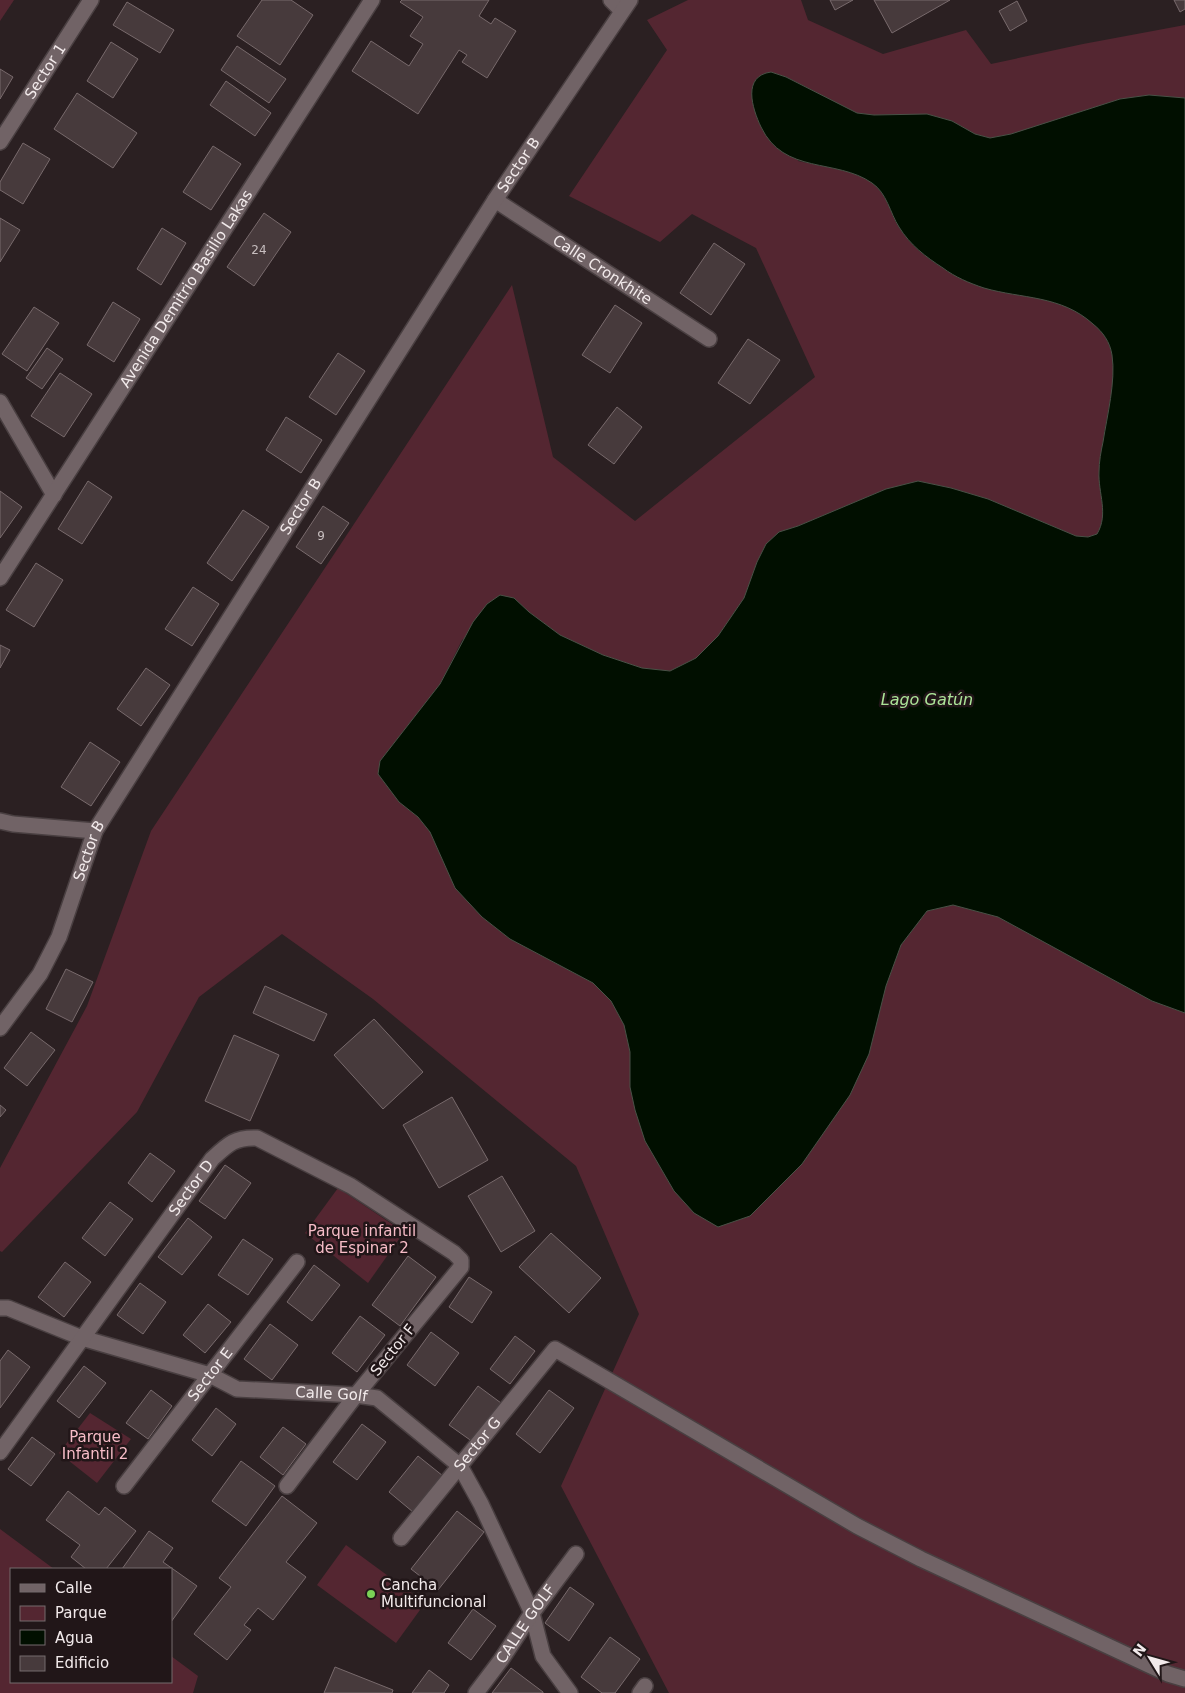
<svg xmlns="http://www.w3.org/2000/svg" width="1185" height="1693" viewBox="0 0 1185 1693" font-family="'DejaVu Sans',sans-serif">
  <rect width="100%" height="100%" fill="#2b2022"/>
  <g fill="#542631">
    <polygon points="0,0 14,0 0,21"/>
    <path d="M688,0H801L808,20L883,54L966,30L991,64L1083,44L1185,25V98L1149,95L1120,99L1011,134L990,138L975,134L952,121L927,114L874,115L857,113L786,77L771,72L798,161C819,166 857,170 873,184C888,196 890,214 900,229C911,245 923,255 938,265C953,275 969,284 986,288C1029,298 1101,300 1112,355C1117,378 1106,417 1103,441C1101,451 1099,461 1099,471C1098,493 1109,514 1097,534L1088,537L1076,536L988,499L951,488L918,481L886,489L798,526L779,532L766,544L757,562L744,598L718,636L696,658L670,671L642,668L603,655L560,635L529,612L514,598L462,640L440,684L380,761L378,774L399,802L418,817L430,832L455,888L482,917L510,939L593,983L611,1001L624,1025L630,1052V1087L645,1141L674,1191L694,1213L886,986L901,945L927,911L953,905L998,917L1152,1001L1185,1013V1693H669L561,1486L639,1314L576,1166L373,999L282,934L199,997L137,1112L2,1252L0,1251V1168L87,1006L151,831L512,285L553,457L635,521L815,377L756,248L692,214L660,242L569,196L667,50L647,20Z"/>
    <polygon points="338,1188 404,1232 368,1283 305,1233"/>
    <polygon points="90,1413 131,1439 97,1483 59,1453"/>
    <polygon points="0,1529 54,1569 11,1569 11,1682 171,1682 171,1656 198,1676 193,1693 0,1693"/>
    <polygon points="346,1545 425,1603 396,1643 317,1585"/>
  </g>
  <path fill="#010f00" stroke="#495146" d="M771,72L786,77L857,113L874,115L927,114L952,121L975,134L990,138L1011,134L1120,99L1149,95L1185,98V1013L1152,1001L998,917L953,905L927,911L901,945L886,986L869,1054L850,1095L802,1164L750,1216L718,1227L694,1213L674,1191L645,1141L635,1110L630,1087V1052L624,1025L611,1001L593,983L510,939L482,917L455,888L430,832L418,817L399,802L378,774L380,761L440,684L473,622L487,604L500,595L514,598L529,612L560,635L603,655L642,668L670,671L696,658L718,636L744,598L757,562L766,544L779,532L798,526L886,489L918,481L951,488L988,499L1076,536L1088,537L1097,534C1109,514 1098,493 1099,472C1099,462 1101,451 1103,442C1107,416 1116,381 1112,355C1110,342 1103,332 1093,324C1061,295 1022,299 984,288C969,283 955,277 943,268C926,257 910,245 899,227C890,213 887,193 872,183C836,158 784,175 761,127C752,108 742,76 771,72Z"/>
  <g fill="#473a3c" stroke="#786a6c">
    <polygon points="262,0 291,0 313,15 280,65 237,36"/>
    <polygon points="402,0 489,0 479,16 491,24 495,18 516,31 487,78 462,62 467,55 459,50 418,114 352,71 371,41 409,66 423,44 410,36 423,17 400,2"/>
    <polygon points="830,0 853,0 835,10"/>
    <polygon points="874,0 950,0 892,33"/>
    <polygon points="1174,0 1185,0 1185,9 1180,12"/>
    <polygon points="1017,1 1027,21 1010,31 999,11"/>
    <polygon points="127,2 174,30 160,53 113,25"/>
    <polygon points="111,42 138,59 113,98 87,81"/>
    <polygon points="237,46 286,79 269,103 221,70"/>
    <polygon points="0,69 13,77 0,99"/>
    <polygon points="226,81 271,113 255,136 210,105"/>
    <polygon points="77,93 137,133 113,168 54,129"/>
    <polygon points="23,143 50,159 23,204 0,190 0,182"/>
    <polygon points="213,146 241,164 211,210 183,192"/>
    <polygon points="264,213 291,232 254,286 227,267"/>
    <polygon points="0,218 20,230 0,262"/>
    <polygon points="162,228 186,243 161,285 137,269"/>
    <polygon points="714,243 745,264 711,315 680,293"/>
    <polygon points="113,302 140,319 114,362 87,345"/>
    <polygon points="615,305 642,323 610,373 582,355"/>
    <polygon points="34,307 59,323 27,371 2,354"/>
    <polygon points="748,339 780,360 750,404 718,383"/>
    <polygon points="47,348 63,359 42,389 26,378"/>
    <polygon points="338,353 365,371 336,415 309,397"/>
    <polygon points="60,373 92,394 64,437 31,416"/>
    <polygon points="617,407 642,427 614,464 588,445"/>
    <polygon points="286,417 322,440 301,473 266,450"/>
    <polygon points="88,481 112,497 82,544 58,529"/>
    <polygon points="0,491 22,507 0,538"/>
    <polygon points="323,506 349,523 321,564 296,547"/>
    <polygon points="243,510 269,527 232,581 207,563"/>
    <polygon points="36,563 63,580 34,627 6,610"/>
    <polygon points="193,587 219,604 192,646 165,629"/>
    <polygon points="0,645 10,650 0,668"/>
    <polygon points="146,668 170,685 141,726 117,709"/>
    <polygon points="90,742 120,762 91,806 61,787"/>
    <polygon points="66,969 93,982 72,1022 46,1009"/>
    <polygon points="265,986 327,1014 314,1041 253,1013"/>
    <polygon points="374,1019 423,1072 383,1109 334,1055"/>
    <polygon points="31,1032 55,1050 27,1086 4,1068"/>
    <polygon points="234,1035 279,1055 250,1121 205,1101"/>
    <polygon points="452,1097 488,1160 439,1188 403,1125"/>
    <polygon points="0,1105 6,1110 0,1117"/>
    <polygon points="150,1153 175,1171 152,1202 128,1183"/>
    <polygon points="225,1165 251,1183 225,1219 199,1201"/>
    <polygon points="502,1176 535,1231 501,1252 468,1196"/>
    <polygon points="110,1202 133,1219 105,1256 82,1238"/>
    <polygon points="188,1218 212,1237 182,1275 158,1257"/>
    <polygon points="551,1233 601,1278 569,1313 519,1267"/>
    <polygon points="243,1239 273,1259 248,1295 218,1275"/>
    <polygon points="408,1256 436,1277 400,1326 372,1305"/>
    <polygon points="65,1262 91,1282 64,1317 38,1297"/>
    <polygon points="314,1265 340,1285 312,1321 287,1302"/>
    <polygon points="469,1277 492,1292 472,1323 449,1307"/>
    <polygon points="140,1283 166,1302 143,1334 117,1315"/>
    <polygon points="208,1304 231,1322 205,1353 183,1335"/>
    <polygon points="360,1316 385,1335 357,1372 332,1353"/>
    <polygon points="270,1324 298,1345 272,1380 244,1359"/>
    <polygon points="431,1332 459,1353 435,1386 407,1365"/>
    <polygon points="515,1336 535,1351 510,1384 490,1369"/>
    <polygon points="8,1350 30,1367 0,1408 0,1361"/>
    <polygon points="84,1366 106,1383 79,1418 57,1401"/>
    <polygon points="478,1386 501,1403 473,1442 449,1425"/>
    <polygon points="151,1390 172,1406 148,1439 126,1423"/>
    <polygon points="549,1390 574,1408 540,1453 516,1434"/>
    <polygon points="216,1408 236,1424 212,1456 192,1440"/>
    <polygon points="362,1424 386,1442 357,1480 333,1462"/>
    <polygon points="283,1427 306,1444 283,1475 260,1457"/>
    <polygon points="32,1437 55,1454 31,1486 8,1469"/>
    <polygon points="418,1456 443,1476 413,1512 389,1492"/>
    <polygon points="241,1461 275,1486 246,1526 212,1501"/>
    <polygon points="68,1491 99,1515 105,1507 136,1531 106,1569 86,1569 71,1557 80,1545 46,1520"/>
    <polygon points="282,1496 317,1523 286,1562 306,1577 273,1620 258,1608 244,1625 251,1630 227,1660 194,1634 231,1587 219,1578"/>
    <polygon points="457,1511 484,1532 438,1590 411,1569"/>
    <polygon points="149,1531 173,1548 163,1562 197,1586 171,1622 171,1569 122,1569"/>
    <polygon points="570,1587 594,1604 569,1641 545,1623"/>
    <polygon points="473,1609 496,1626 471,1660 448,1643"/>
    <polygon points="610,1637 640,1659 615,1693 602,1693 581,1677"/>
    <polygon points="335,1667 393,1690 392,1693 324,1693"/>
    <polygon points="511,1668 543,1692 543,1693 492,1693"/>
    <polygon points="429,1670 449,1685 444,1693 412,1693"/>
  </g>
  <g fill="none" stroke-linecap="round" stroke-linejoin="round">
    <g stroke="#493f41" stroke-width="18">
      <g id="minor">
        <polyline points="611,0 622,11"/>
        <path id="s1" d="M0,142L91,0"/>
        <path id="s2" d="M495,200L709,339"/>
        <polyline points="0,402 54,495"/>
        <path id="s3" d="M0,578L372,0"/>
        <polyline points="0,821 13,824 95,831"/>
        <path id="s4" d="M0,1028L40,974L59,937L95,831L495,200L630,0"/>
        <path id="s5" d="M0,1308H8L82,1338L210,1375L237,1389L356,1395L377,1398L460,1466L481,1504L532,1613L543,1656L570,1693"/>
        <path id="s6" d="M0,1452L212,1159C228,1144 235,1137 257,1138L351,1186L454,1253L461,1260V1267L356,1395L287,1486"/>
        <path id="s7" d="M124,1486L297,1262"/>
        <path id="s8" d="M401,1538L555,1349L857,1526L921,1559L1168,1674L1185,1679"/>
        <path id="s9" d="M476,1693L501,1660L532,1613L576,1554"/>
        <polyline points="640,1693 645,1686"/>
      </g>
    </g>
    <use href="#minor" stroke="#716366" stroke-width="15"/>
  </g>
  <circle fill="#7ad156" stroke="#211618" stroke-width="2" cx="371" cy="1594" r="5"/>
  <g text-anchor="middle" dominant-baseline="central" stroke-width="5" stroke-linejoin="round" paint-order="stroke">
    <g font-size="12" fill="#c7bebf">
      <text x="259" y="250">24</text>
      <text x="321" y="536">9</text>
    </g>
    <g font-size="15" fill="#f2eaeb" stroke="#211618">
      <text stroke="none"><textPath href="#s1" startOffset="84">Sector 1</textPath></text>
      <text stroke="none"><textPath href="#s4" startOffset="1010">Sector B</textPath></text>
      <text stroke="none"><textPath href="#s2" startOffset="128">Calle Cronkhite</textPath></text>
      <text stroke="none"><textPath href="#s3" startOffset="344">Avenida Demitrio Basilio Lakas</textPath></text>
      <text stroke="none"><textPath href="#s4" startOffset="605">Sector B</textPath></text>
      <text stroke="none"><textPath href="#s4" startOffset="200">Sector B</textPath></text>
      <text stroke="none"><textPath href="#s6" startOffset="326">Sector D</textPath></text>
      <text transform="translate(393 1350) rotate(-51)">Sector F</text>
      <text stroke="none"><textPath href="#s7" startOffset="141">Sector E</textPath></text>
      <text stroke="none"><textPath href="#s5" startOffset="346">Calle Golf</textPath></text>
      <text stroke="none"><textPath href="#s8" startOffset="121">Sector G</textPath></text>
      <text stroke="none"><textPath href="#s9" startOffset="85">CALLE GOLF</textPath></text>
    </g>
    <g font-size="15" fill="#f7bcc7" stroke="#211618">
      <text x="362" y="1231">Parque infantil<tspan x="362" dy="17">de Espinar 2</tspan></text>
      <text x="95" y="1437">Parque<tspan x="95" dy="17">Infantil 2</tspan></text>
    </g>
    <g font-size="15" fill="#f2eaeb" stroke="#211618" text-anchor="start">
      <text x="381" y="1585">Cancha<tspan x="381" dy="17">Multifuncional</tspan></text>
    </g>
    <g font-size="16" font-style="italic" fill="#ace398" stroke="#211618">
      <text x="927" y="699">Lago Gatún</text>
    </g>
  </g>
  <rect x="10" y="1568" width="162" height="115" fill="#211618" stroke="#756b6c"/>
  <rect x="20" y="1584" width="25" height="8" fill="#716366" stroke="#756b6c"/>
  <text x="55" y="1593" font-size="15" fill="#f2eaeb">Calle</text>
  <rect x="20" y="1606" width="25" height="15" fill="#542631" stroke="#756b6c"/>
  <text x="55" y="1618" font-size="15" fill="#f2eaeb">Parque</text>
  <rect x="20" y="1630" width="25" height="15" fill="#010f00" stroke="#756b6c"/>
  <text x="55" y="1643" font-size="15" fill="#f2eaeb">Agua</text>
  <rect x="20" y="1656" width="25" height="15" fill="#473a3c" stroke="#756b6c"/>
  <text x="55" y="1668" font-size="15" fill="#f2eaeb">Edificio</text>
  <g transform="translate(1150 1658) rotate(307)" stroke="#211618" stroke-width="4" paint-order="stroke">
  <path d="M0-4L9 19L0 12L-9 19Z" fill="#f2eaeb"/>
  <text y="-8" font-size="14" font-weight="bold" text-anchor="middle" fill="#f2eaeb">N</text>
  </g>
</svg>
